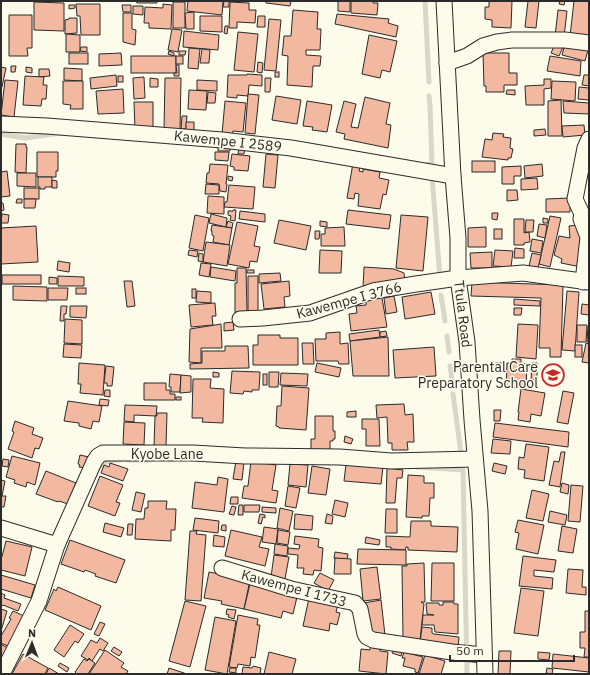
<svg xmlns="http://www.w3.org/2000/svg" width="590" height="675" viewBox="0 0 590 675" font-family="'IBM Plex Sans',sans-serif">
  <rect width="100%" height="100%" fill="#fdfbea"/>
  <g fill="none" stroke-linecap="round" stroke-linejoin="round">
    <g stroke="#d8d7c9" stroke-width="5">
      <polyline points="425,1 429,82"/>
      <polyline points="1,134 25,138 61,133"/>
      <polyline points="427,164 432,165 430,106 429,96"/>
      <polyline points="432,176 440,278"/>
      <polyline points="441,295 445,321"/>
      <polyline points="447,336 449,352"/>
      <polyline points="450,366 452,380"/>
      <polyline points="453,394 461,453"/>
      <polyline points="128,460 150,460"/>
      <polyline points="417,467 463,470 467,674"/>
      <path d="M97,470C101,462 112,460 120,460"/>
    </g>
  </g>
  <g fill="#f2b8a0" stroke="#2b2b2b">
    <polygon points="136,1 157,1 157,3 137,3"/>
    <polygon points="188,1 223,1 222,15 187,11"/>
    <polygon points="224,1 229,1 229,7 223,7"/>
    <polygon points="266,1 291,1 290,6 266,3"/>
    <polygon points="338,1 350,1 350,12 338,11"/>
    <polygon points="351,1 373,1 373,3 378,3 377,15 351,13"/>
    <polygon points="489,1 512,1 511,28 492,27 492,20 485,19 485,7 489,7"/>
    <polygon points="528,1 539,1 536,28 525,27"/>
    <polygon points="560,1 565,1 564,5 559,4"/>
    <polygon points="574,1 589,1 589,38 570,36"/>
    <polygon points="34,2 64,3 64,31 34,30"/>
    <rect x="173" y="2" width="12" height="26"/>
    <polygon points="230,2 249,3 249,10 256,10 255,23 237,22 237,28 229,28"/>
    <polygon points="76,4 100,4 100,35 81,35 80,16 77,16"/>
    <polygon points="163,4 172,5 171,29 149,28 149,23 144,23 145,7 163,8"/>
    <polygon points="69,5 75,5 75,8 69,9"/>
    <polygon points="122,5 131,5 131,12 123,12"/>
    <polygon points="133,6 143,6 143,15 133,14"/>
    <polygon points="293,10 318,12 317,29 321,29 320,50 306,50 306,55 321,56 320,66 313,66 312,87 287,85 288,56 282,55 283,47 284,36 291,36"/>
    <polygon points="558,10 567,11 564,37 555,36"/>
    <polygon points="194,12 194,29 186,29 185,13"/>
    <polygon points="123,13 132,13 132,29 136,30 135,45 123,42"/>
    <polygon points="337,14 389,19 388,23 398,26 396,37 335,24"/>
    <polygon points="9,15 32,15 32,48 27,48 28,56 9,56"/>
    <polygon points="200,16 222,16 222,32 200,31"/>
    <polygon points="258,16 265,16 265,27 257,27"/>
    <polygon points="69,18 77,18 77,33 65,34 65,20 69,19"/>
    <polygon points="269,19 281,20 276,71 264,70"/>
    <polygon points="225,26 228,26 227,34 224,33"/>
    <polygon points="172,29 182,30 178,52 168,50"/>
    <polygon points="184,31 219,35 218,50 183,47"/>
    <polygon points="238,32 258,34 254,72 234,70"/>
    <polygon points="66,34 80,35 80,52 66,52"/>
    <polygon points="369,35 397,41 390,72 382,70 380,78 362,74"/>
    <polygon points="555,44 563,47 559,56 551,53"/>
    <polygon points="565,44 588,50 585,61 562,55"/>
    <polygon points="81,47 87,47 87,52 80,51"/>
    <polygon points="189,48 200,49 198,69 188,68"/>
    <polygon points="202,49 210,50 209,63 200,63"/>
    <polygon points="169,51 174,53 174,56 168,54"/>
    <polygon points="179,51 186,51 185,55 179,55"/>
    <rect x="69" y="53" width="19" height="11"/>
    <polygon points="121,53 122,65 99,66 99,54"/>
    <polygon points="483,53 509,53 509,73 517,73 517,85 504,85 504,92 486,92 486,86 484,86"/>
    <rect x="131" y="56" width="45" height="17"/>
    <rect x="176" y="56" width="7" height="8"/>
    <polygon points="550,56 581,61 580,76 547,71"/>
    <polygon points="258,62 263,63 262,73 257,72"/>
    <polygon points="176,65 179,65 179,76 174,76 174,73 177,73"/>
    <polygon points="11,66 16,66 15,72 11,72"/>
    <polygon points="1,67 6,68 2,87 1,87"/>
    <polygon points="26,67 32,68 32,73 26,72"/>
    <polygon points="64,68 82,69 82,81 64,80"/>
    <polygon points="39,69 49,69 50,76 39,77"/>
    <rect x="275" y="72" width="4" height="5"/>
    <polygon points="247,74 262,75 262,86 249,85 248,96 237,95 237,98 227,97 228,75 247,75"/>
    <polygon points="116,75 117,86 91,89 90,78"/>
    <polygon points="584,75 589,75 589,86 582,85"/>
    <polygon points="25,76 44,77 43,85 47,85 46,99 42,99 41,106 23,105"/>
    <rect x="118" y="76" width="5" height="6"/>
    <polygon points="144,77 145,98 134,99 133,78"/>
    <polygon points="150,78 158,79 158,87 150,87"/>
    <polygon points="165,78 181,78 180,131 164,130"/>
    <polygon points="265,78 271,78 270,92 265,92"/>
    <polygon points="544,79 551,79 551,88 544,89 544,105 526,105 525,86 544,85"/>
    <polygon points="5,80 18,81 14,117 1,115"/>
    <polygon points="197,80 217,81 217,91 197,90"/>
    <polygon points="63,81 83,81 83,109 70,109 71,105 63,104"/>
    <polygon points="552,81 576,82 575,101 551,99"/>
    <polygon points="579,87 589,88 589,100 578,99"/>
    <polygon points="123,89 124,113 98,114 96,91"/>
    <polygon points="189,90 207,91 206,110 188,109"/>
    <polygon points="507,90 515,90 515,95 506,94"/>
    <polygon points="208,92 216,93 215,103 207,103"/>
    <polygon points="248,94 259,95 255,134 245,133"/>
    <polygon points="276,96 301,100 297,124 272,120"/>
    <polygon points="365,97 390,103 386,124 391,125 388,148 344,139 345,134 336,132 344,101 356,104 351,127 358,128"/>
    <polygon points="561,100 562,136 548,136 548,101"/>
    <polygon points="225,101 246,103 243,132 233,131 232,135 222,134"/>
    <polygon points="307,101 332,105 327,132 312,130 313,127 303,126"/>
    <polygon points="563,101 589,103 589,114 564,113"/>
    <polygon points="134,102 153,102 153,129 135,129"/>
    <polygon points="182,116 187,116 186,129 181,129"/>
    <polygon points="186,122 194,122 194,131 186,132"/>
    <polygon points="584,125 585,135 563,137 562,126"/>
    <polygon points="545,129 546,135 534,136 534,130"/>
    <polygon points="493,133 504,134 503,137 511,138 510,148 513,149 511,158 508,158 508,160 482,157 485,139 492,140"/>
    <polygon points="16,144 26,144 26,147 27,147 26,173 15,172"/>
    <polygon points="218,147 230,148 230,151 218,151"/>
    <polygon points="239,148 245,148 244,154 238,154"/>
    <polygon points="37,152 58,152 58,171 56,171 56,177 37,177"/>
    <polygon points="215,152 229,152 228,161 215,160"/>
    <polygon points="232,154 250,156 248,171 234,170 234,167 230,166"/>
    <polygon points="266,154 278,155 275,188 263,187"/>
    <rect x="472" y="161" width="23" height="11"/>
    <polygon points="353,163 361,164 359,171 363,172 363,169 380,172 379,178 389,180 386,195 383,194 380,209 358,206 359,194 355,193 354,199 347,198"/>
    <polygon points="210,164 228,165 226,184 227,184 226,192 220,191 219,184 206,183 207,173 209,173"/>
    <polygon points="542,164 543,176 525,178 524,166"/>
    <polygon points="521,166 521,176 514,176 514,184 502,184 502,167"/>
    <polygon points="7,171 10,196 1,197 1,172"/>
    <polygon points="17,173 36,173 36,187 17,186"/>
    <polygon points="228,176 233,177 232,181 228,180"/>
    <polygon points="38,177 52,177 52,187 45,187 45,189 40,189 40,187 38,187"/>
    <polygon points="537,178 538,189 521,190 521,179"/>
    <polygon points="52,180 57,181 57,188 52,188"/>
    <polygon points="206,184 219,185 219,194 205,194"/>
    <polygon points="229,185 255,187 253,209 224,207 225,202 227,202"/>
    <rect x="24" y="188" width="15" height="11"/>
    <polygon points="507,190 517,190 518,200 507,201"/>
    <polygon points="208,196 224,197 224,214 207,213"/>
    <polygon points="570,198 570,212 546,212 546,199"/>
    <polygon points="17,199 22,199 22,203 16,203"/>
    <polygon points="24,199 36,199 35,208 24,208"/>
    <polygon points="1,203 3,203 4,210 1,211"/>
    <polygon points="233,210 236,210 235,221 230,220 231,216 228,215 228,211 233,211"/>
    <polygon points="348,210 391,215 389,229 346,224"/>
    <polygon points="240,211 265,214 265,222 239,219"/>
    <polygon points="492,213 498,213 497,220 492,219"/>
    <polygon points="2,214 9,215 8,223 1,223"/>
    <polygon points="211,214 227,218 226,227 209,223"/>
    <polygon points="195,215 209,218 203,251 189,248"/>
    <polygon points="401,215 428,217 423,271 396,268"/>
    <polygon points="550,216 561,218 550,267 539,264"/>
    <polygon points="543,218 548,219 548,223 543,223"/>
    <polygon points="514,219 524,219 524,233 529,232 530,242 524,243 524,245 514,245"/>
    <polygon points="279,220 311,226 306,250 274,243"/>
    <polygon points="526,220 534,220 533,232 525,232"/>
    <polygon points="228,221 233,223 232,228 226,227"/>
    <polygon points="320,221 327,222 327,227 320,226"/>
    <polygon points="237,222 258,226 254,246 260,247 257,262 250,261 249,268 228,264"/>
    <polygon points="539,224 547,225 545,238 537,236"/>
    <polygon points="212,225 232,228 229,245 213,242 214,236 212,235 212,231 211,231"/>
    <polygon points="579,225 583,250 581,267 561,263 562,259 554,255 559,236 570,238 569,226"/>
    <polygon points="36,226 38,262 1,264 1,228"/>
    <polygon points="344,227 345,246 321,246 321,234 325,234 325,228"/>
    <polygon points="486,227 486,247 468,247 468,228"/>
    <rect x="494" y="229" width="8" height="10"/>
    <polygon points="315,231 320,231 319,239 315,239"/>
    <polygon points="532,239 543,241 541,253 530,251"/>
    <polygon points="206,242 230,245 227,266 203,262"/>
    <polygon points="515,248 524,249 524,258 514,258"/>
    <polygon points="189,250 198,251 197,257 188,255"/>
    <polygon points="320,250 342,251 341,273 319,273"/>
    <polygon points="495,250 513,251 511,267 493,266"/>
    <polygon points="492,252 492,268 471,268 470,253"/>
    <polygon points="199,253 203,254 203,262 198,261"/>
    <polygon points="532,253 541,255 538,268 529,266"/>
    <polygon points="58,261 70,263 69,272 57,270"/>
    <polygon points="201,263 211,264 209,277 199,275"/>
    <polygon points="211,267 236,271 235,281 210,277"/>
    <polygon points="364,267 394,269 404,273 405,282 363,288"/>
    <polygon points="237,268 246,268 247,313 235,313 235,283 237,283"/>
    <rect x="247" y="270" width="7" height="3"/>
    <polygon points="280,273 281,281 259,283 259,274"/>
    <rect x="2" y="275" width="39" height="9"/>
    <polygon points="58,276 84,277 84,286 58,286"/>
    <polygon points="248,276 258,276 258,312 248,316"/>
    <polygon points="49,277 57,278 57,284 49,284"/>
    <polygon points="124,281 132,281 135,306 127,307"/>
    <polygon points="289,281 290,296 284,297 285,307 264,309 261,284"/>
    <polygon points="472,282 563,285 561,357 550,357 550,348 539,348 541,298 471,296"/>
    <polygon points="13,286 47,287 47,301 13,300"/>
    <polygon points="48,288 68,288 67,300 48,300"/>
    <rect x="76" y="288" width="10" height="6"/>
    <rect x="192" y="289" width="4" height="9"/>
    <polygon points="197,291 211,292 211,303 196,302"/>
    <polygon points="567,291 579,292 575,351 562,350"/>
    <polygon points="431,292 435,314 405,319 402,297"/>
    <polygon points="394,296 397,312 386,314 384,298"/>
    <polygon points="382,298 387,327 351,331 349,314 357,313 356,306 366,305 366,300"/>
    <polygon points="514,299 540,301 540,306 514,305"/>
    <polygon points="215,303 216,316 212,316 213,325 191,327 189,305"/>
    <polygon points="582,304 589,305 589,315 581,314"/>
    <polygon points="61,306 67,306 66,314 64,314 64,321 60,321"/>
    <polygon points="70,306 87,306 86,318 70,317"/>
    <polygon points="514,308 522,308 521,315 514,315"/>
    <polygon points="65,319 82,320 82,344 64,343"/>
    <polygon points="233,322 234,330 224,331 224,323"/>
    <polygon points="221,324 222,348 201,348 201,363 189,362 190,329"/>
    <polygon points="518,324 538,325 536,359 516,357"/>
    <polygon points="577,325 587,325 586,342 577,342"/>
    <polygon points="588,326 589,326 589,342 587,342"/>
    <polygon points="379,330 380,337 350,341 349,334"/>
    <polygon points="386,331 387,336 380,337 380,332"/>
    <polygon points="340,332 340,344 348,343 349,364 339,364 338,361 316,361 315,339 326,339 326,333"/>
    <polygon points="258,335 280,335 280,338 298,338 298,365 253,365 253,345 258,345"/>
    <polygon points="388,337 389,376 353,376 350,341"/>
    <polygon points="302,343 313,343 314,364 303,364"/>
    <polygon points="586,343 589,344 589,363 582,362"/>
    <polygon points="64,344 82,345 81,358 63,357"/>
    <rect x="575" y="345" width="7" height="12"/>
    <polygon points="225,346 248,346 249,368 190,369 190,364 202,363 202,351 225,351"/>
    <polygon points="434,347 436,376 395,378 393,350"/>
    <polygon points="512,359 521,359 521,363 527,364 526,388 506,387 507,363 512,363"/>
    <polygon points="79,363 105,365 103,395 80,393 81,384 78,384"/>
    <polygon points="317,363 341,368 339,377 315,372"/>
    <rect x="496" y="363" width="5" height="5"/>
    <polygon points="532,363 537,363 537,380 531,380"/>
    <polygon points="106,366 114,367 112,386 107,386 107,383 104,383"/>
    <polygon points="232,371 260,372 259,390 252,390 252,392 244,391 243,394 230,393"/>
    <polygon points="213,372 219,373 219,377 213,377"/>
    <polygon points="269,372 279,372 278,387 269,387"/>
    <polygon points="281,373 308,374 307,386 280,385"/>
    <polygon points="551,373 558,373 558,379 550,379"/>
    <polygon points="170,374 181,375 180,392 171,392 171,387 169,387"/>
    <rect x="263" y="374" width="4" height="11"/>
    <polygon points="181,375 191,376 191,392 180,393"/>
    <polygon points="193,379 211,379 210,388 224,389 223,423 202,422 203,418 192,418"/>
    <polygon points="144,383 166,383 166,390 170,390 170,394 175,394 175,400 144,400"/>
    <polygon points="282,386 309,388 306,430 279,428 279,427 276,426 277,406 281,406"/>
    <polygon points="521,389 545,393 541,416 531,414 530,422 518,420 519,412 518,412"/>
    <polygon points="105,390 110,390 110,397 104,396"/>
    <polygon points="563,391 574,393 568,424 557,422"/>
    <rect x="176" y="397" width="5" height="3"/>
    <polygon points="100,399 109,400 108,406 99,405"/>
    <polygon points="68,401 102,406 99,422 93,421 91,429 79,426 79,423 64,421"/>
    <polygon points="404,404 405,415 413,414 414,442 407,442 408,450 392,450 392,443 388,443 387,417 377,418 376,405"/>
    <polygon points="125,405 157,406 156,416 134,415 134,422 124,421"/>
    <polygon points="494,410 501,410 500,421 494,421"/>
    <polygon points="356,411 356,417 347,417 347,412"/>
    <polygon points="157,413 167,413 166,446 154,446 155,416 157,416"/>
    <polygon points="315,416 333,416 333,431 335,431 335,439 333,439 333,441 330,441 330,453 311,453 311,439 315,439"/>
    <polygon points="362,419 379,419 380,446 366,446 366,429 362,429"/>
    <polygon points="15,421 34,428 32,434 43,438 39,449 35,448 32,458 8,449 14,432 12,431"/>
    <polygon points="124,422 145,423 144,445 123,444"/>
    <polygon points="495,423 569,432 568,447 493,437"/>
    <polygon points="345,436 353,439 351,444 344,442"/>
    <polygon points="493,439 511,441 510,454 491,453"/>
    <polygon points="526,444 549,447 544,481 524,478 525,470 518,469 519,457 524,458"/>
    <polygon points="561,452 565,452 560,487 549,485 554,461 559,462"/>
    <polygon points="80,455 89,457 86,468 79,467 80,465 78,464"/>
    <polygon points="12,456 40,463 35,485 27,482 26,487 14,483 15,480 6,477"/>
    <polygon points="3,459 9,460 8,467 2,466"/>
    <polygon points="236,461 244,462 242,480 233,479"/>
    <polygon points="251,461 276,465 272,490 278,491 276,503 242,498 244,486 248,486"/>
    <polygon points="110,463 128,469 123,481 101,473 104,465 109,467"/>
    <polygon points="494,463 507,466 505,474 492,471"/>
    <polygon points="290,464 308,465 306,487 288,485"/>
    <polygon points="346,464 383,467 381,484 344,481"/>
    <polygon points="312,466 330,469 326,495 308,493"/>
    <polygon points="387,468 403,470 402,478 397,478 395,503 386,503"/>
    <polygon points="46,471 76,483 68,504 59,501 58,502 36,494"/>
    <polygon points="408,475 424,476 424,483 434,483 434,498 430,498 429,516 422,516 422,518 406,517"/>
    <polygon points="100,476 123,485 116,502 120,503 115,516 88,506"/>
    <polygon points="218,477 228,479 224,512 192,508 195,482 217,485"/>
    <polygon points="1,480 5,481 2,496 6,496 4,507 1,507"/>
    <polygon points="562,483 569,485 568,494 560,492"/>
    <polygon points="571,485 583,486 580,522 568,521"/>
    <polygon points="288,486 300,488 296,508 285,506"/>
    <polygon points="532,490 549,494 543,521 526,518"/>
    <polygon points="136,492 145,494 141,512 132,510"/>
    <polygon points="231,497 238,497 238,504 230,504"/>
    <polygon points="335,500 348,503 345,517 332,514"/>
    <polygon points="148,501 167,501 166,509 176,509 175,530 171,530 171,541 135,539 136,519 144,519 145,508 148,508"/>
    <polygon points="239,505 243,505 243,515 238,515"/>
    <polygon points="244,505 260,505 259,512 244,512"/>
    <polygon points="232,506 236,507 234,515 229,514"/>
    <polygon points="262,507 276,508 276,513 262,512"/>
    <polygon points="280,508 293,511 289,531 277,528"/>
    <polygon points="386,509 397,509 397,533 385,533"/>
    <polygon points="550,511 567,515 565,525 548,522"/>
    <polygon points="260,514 265,515 265,518 263,517 261,524 258,523"/>
    <polygon points="295,514 313,516 312,530 294,529"/>
    <polygon points="327,514 333,516 332,524 325,523"/>
    <polygon points="195,518 219,521 218,533 193,530"/>
    <polygon points="518,520 544,525 538,554 516,549 519,533 515,532"/>
    <polygon points="411,521 431,521 431,526 458,527 457,552 408,550 408,547 406,547 405,550 391,549 391,547 386,547 386,536 410,537"/>
    <polygon points="105,523 124,528 121,537 103,532"/>
    <polygon points="128,524 133,524 132,535 127,535"/>
    <polygon points="222,525 226,525 226,531 221,530"/>
    <polygon points="562,526 577,529 573,553 558,551"/>
    <polygon points="264,527 278,529 276,544 262,542"/>
    <polygon points="231,530 262,537 259,547 269,549 265,566 225,556"/>
    <polygon points="278,530 290,532 288,545 277,543"/>
    <polygon points="190,531 197,531 196,534 206,535 201,601 185,600"/>
    <polygon points="214,535 225,537 224,547 213,546"/>
    <polygon points="295,536 319,539 318,547 323,548 321,571 314,570 313,575 303,574 304,568 297,568 298,555 288,554 288,548 299,549 300,545 294,544"/>
    <polygon points="366,537 380,540 379,545 365,543"/>
    <polygon points="70,540 125,560 116,583 95,576 96,574 85,570 84,572 61,564"/>
    <polygon points="6,541 32,547 25,576 1,570 1,560"/>
    <polygon points="275,544 288,546 287,556 274,554"/>
    <polygon points="358,549 406,550 406,565 357,564"/>
    <polygon points="335,552 348,554 347,560 334,558"/>
    <polygon points="274,555 289,557 285,579 271,577"/>
    <polygon points="523,556 556,560 554,572 534,570 534,576 553,578 552,589 519,586"/>
    <polygon points="335,558 351,559 351,574 334,574"/>
    <polygon points="424,563 425,602 421,602 424,604 420,640 403,638 402,566 407,566 407,564"/>
    <polygon points="432,563 454,563 454,601 431,601"/>
    <polygon points="377,567 381,599 363,601 360,569"/>
    <polygon points="568,569 583,570 582,587 586,587 586,595 566,593"/>
    <polygon points="209,572 250,580 244,609 221,604 222,601 204,598"/>
    <polygon points="320,573 334,580 328,591 314,583"/>
    <polygon points="1,575 35,585 31,598 1,589"/>
    <polygon points="250,584 297,597 293,614 283,611 281,618 244,609"/>
    <polygon points="58,587 101,606 91,630 45,610 54,589 56,591"/>
    <polygon points="521,588 544,591 538,636 514,633"/>
    <polygon points="1,593 5,595 4,598 21,604 18,611 3,605 1,607"/>
    <polygon points="309,598 338,604 336,612 340,613 337,625 330,623 329,631 303,626"/>
    <polygon points="381,600 385,635 369,633 364,603"/>
    <polygon points="185,601 206,606 190,667 169,661"/>
    <polygon points="443,602 454,602 454,604 458,604 458,634 435,632 434,625 422,625 423,615 434,615 427,614 426,603 439,603 439,605 443,605"/>
    <polygon points="1,609 7,611 1,631"/>
    <polygon points="227,609 236,610 234,619 228,617 229,615 226,614"/>
    <polygon points="13,611 24,616 10,647 1,643 1,636 11,619 9,618"/>
    <polygon points="585,611 589,611 589,657 584,657 585,648 580,648 580,632 585,632"/>
    <polygon points="238,615 258,619 257,625 260,625 255,658 251,657 250,666 238,664 237,668 229,667"/>
    <polygon points="215,617 236,621 227,674 205,670"/>
    <polygon points="100,622 105,624 99,636 94,634"/>
    <polygon points="70,625 84,634 78,643 75,641 64,657 54,650"/>
    <polygon points="422,627 432,628 432,633 434,634 459,637 458,647 420,643"/>
    <polygon points="100,638 108,643 103,651 100,649 92,661 89,658 88,660 81,656 91,640 97,643"/>
    <polygon points="1,644 9,649 1,663"/>
    <polygon points="370,646 380,647 380,651 388,652 386,674 359,671 361,649 370,650"/>
    <polygon points="395,646 403,649 401,656 392,653"/>
    <polygon points="114,647 122,652 119,656 111,651"/>
    <polygon points="105,650 124,663 121,667 128,671 126,674 89,674"/>
    <polygon points="499,651 511,651 510,674 498,674"/>
    <polygon points="269,652 296,659 292,674 264,674"/>
    <polygon points="404,652 423,657 418,673 415,672 415,669 403,666 405,658 402,658"/>
    <polygon points="538,652 550,653 549,660 538,659"/>
    <polygon points="23,654 48,668 45,674 12,674"/>
    <polygon points="553,654 589,658 589,672 552,668"/>
    <polygon points="425,655 445,661 441,674 419,674"/>
    <polygon points="84,659 87,661 89,659 95,663 88,674 77,674 75,672"/>
    <polygon points="60,663 69,668 67,672 58,666"/>
    <polygon points="253,666 261,668 260,674 242,674 243,667 252,668"/>
    <polygon points="49,668 59,674 46,674"/>
    <polygon points="169,668 187,674 167,674"/>
    <polygon points="230,668 236,668 236,673 229,672"/>
    <polygon points="547,668 553,669 552,674 546,673"/>
  </g>
  <g fill="none" stroke-linecap="round" stroke-linejoin="round">
    <g stroke="#2b2b2b" stroke-width="17">
      <g id="minor">
        <polyline points="444,1 453,176 458,238 458,278 467,342 472,420 480,511 485,674"/>
        <polyline points="447,63 467,56 483,46 497,42 512,40 565,40 589,43"/>
        <polyline points="1,124 47,126 222,140 291,148 453,176"/>
        <polyline points="583,282 588,237 581,219 582,214 575,199 585,148 589,139"/>
        <polyline points="240,319 263,318 310,313 373,291 416,284 458,278 523,273 589,282"/>
        <polyline points="1,528 57,545"/>
        <polyline points="222,568 291,589 355,603 360,609 365,634 367,637 373,640 452,652 484,655"/>
        <polyline points="2,674 39,601 57,545 94,462 98,456 103,453 193,453 245,456 340,457 391,461 475,459"/>
      </g>
    </g>
    <use href="#minor" stroke="#fdfbea" stroke-width="15"/>
  </g>
  <defs>
    <g id="school-ring" transform="scale(1.15)"><circle r="9.5" fill="#fdfbea" stroke="#c62828" stroke-width="1.5"/><path d="M0-5L7-2L0 1L-7-2ZM-4 1L0 2.5L4 1V4Q0 6-4 4Z" fill="#c62828"/></g>
  </defs>
  <g fill-rule="evenodd">
    <use href="#school-ring" x="553" y="375"/>
  </g>
  <g text-anchor="middle" dominant-baseline="central" stroke-width="3" stroke-linejoin="round" paint-order="stroke">
    <g font-size="14" fill="#2b2b2b" stroke="#fdfbea">
      <text transform="translate(228 141) rotate(6)">Kawempe I 2589</text>
      <text transform="translate(349 300) rotate(-15)">Kawempe I 3766</text>
      <text transform="translate(463 314) rotate(83)">Ttula Road</text>
      <text x="167" y="454">Kyobe Lane</text>
      <text transform="translate(294 588) rotate(15)">Kawempe I 1733</text>
    </g>
    <g font-size="14" fill="#2b2b2b" stroke="#fdfbea" text-anchor="end">
      <text x="538" y="367">Parental Care<tspan x="538" dy="16">Preparatory School</tspan></text>
    </g>
  </g>
  <rect width="590" height="675" fill="none" stroke="#2b2b2b" stroke-width="4"/>
  <g transform="translate(32 643) rotate(1)" stroke="#fdfbea" stroke-width="3" paint-order="stroke">
  <path d="M0-3L7 15L0 10L-7 15Z" fill="#2b2b2b"/>
  <text y="-6" font-size="11" font-weight="bold" text-anchor="middle" fill="#2b2b2b">N</text>
  </g>
  <path d="M450 655v6h124v-6" fill="none" stroke="#2b2b2b" stroke-width="2"/>
  <text x="456" y="655" font-size="12" fill="#2b2b2b" stroke="#fdfbea" stroke-width="3" paint-order="stroke">50 m</text>
</svg>
